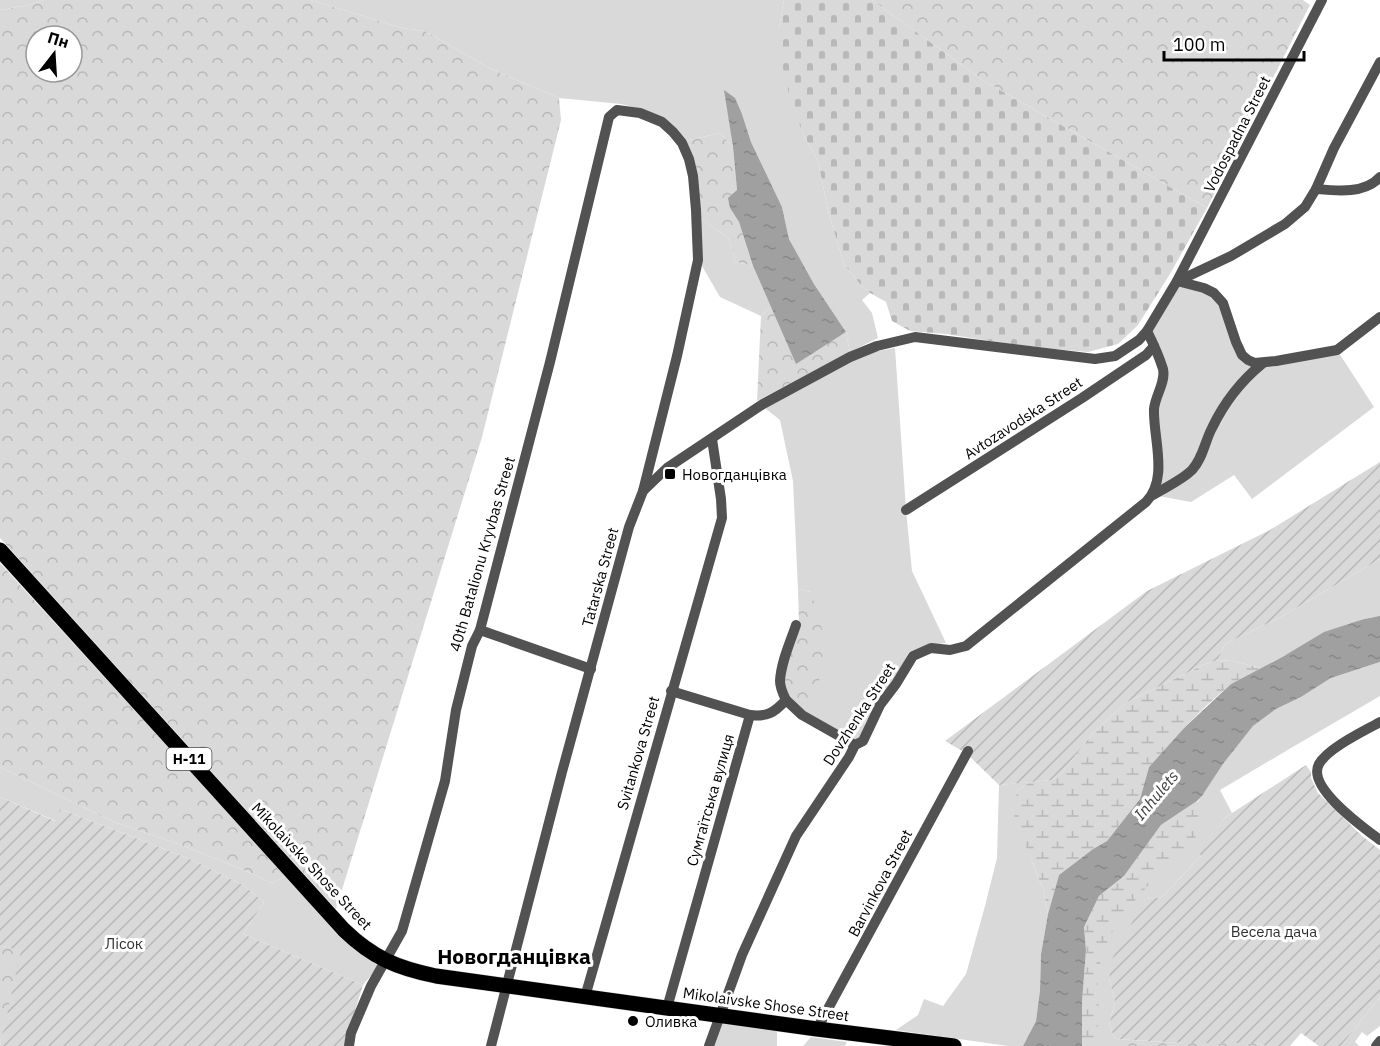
<svg xmlns="http://www.w3.org/2000/svg" width="1380" height="1046" viewBox="0 0 1380 1046" font-family="'IBM Plex Sans',sans-serif">
  <defs>
    <pattern id="forest-crowns" width="20" height="18" patternUnits="userSpaceOnUse" patternTransform="scale(1.5)"><rect width="20" height="18" fill="#d9d9d9"/><path d="M2 6a3 3 0 1 1 6 0M12 15a3 3 0 1 1 6 0" fill="none" stroke="#b8b8b8"/></pattern>
    <pattern id="wetland-marsh" width="20" height="14" patternUnits="userSpaceOnUse" patternTransform="scale(1.5)"><rect width="20" height="14" fill="#d9d9d9"/><path d="M1 5h8M5 5V1M11 12h8M15 12V8" fill="none" stroke="#b8b8b8"/></pattern>
    <pattern id="cemetery-stones" width="16" height="16" patternUnits="userSpaceOnUse" patternTransform="scale(1.5)"><rect width="16" height="16" fill="#d9d9d9"/><path d="M2 7V4a2 2 0 0 1 4 0v3zM10 15v-3a2 2 0 0 1 4 0v3z" fill="#b8b8b8"/></pattern>
    <pattern id="garden-furrows" width="10" height="10" patternUnits="userSpaceOnUse" patternTransform="scale(1.5)"><rect width="10" height="10" fill="#d9d9d9"/><path d="M-1 1l2-2M0 10L10 0M9 11l2-2" fill="none" stroke="#b8b8b8"/></pattern>
    <pattern id="water-ripples" width="26" height="14" patternUnits="userSpaceOnUse" patternTransform="scale(1.5)"><rect width="26" height="14" fill="#a0a0a0"/><path d="M2 4q2-2 4 0t4 0M15 11q2-2 4 0t4 0" fill="none" stroke="#888"/></pattern>
  </defs>
  <rect width="100%" height="100%" fill="#fff"/>
  <g fill="#d9d9d9">
    <polygon points="0,0 44,0 30,5 0,10"/>
    <polygon points="311,0 784,0 779,28 803,134 818,161 829,215 844,264 860,284 870,293 862,300 872,313 878,338 850,352 846,332 814,284 789,239 782,207 751,142 742,114 725,91 733,147 720,133 685,141 641,109 621,104 559,98 491,69 425,31 402,28"/>
    <polygon points="700,218 728,238 736,262 753,266 771,307 761,316 720,297 702,266"/>
    <polygon points="1177,281 1214,293 1248,360 1337,350 1374,407 1252,499 1234,475 1191,502 1153,495 1154,407 1164,372 1147,331"/>
    <polygon points="895,348 906,510 912,571 946,643 927,645 909,652 891,686 865,723 864,732 860,737 852,741 805,712 811,592 798,589 793,481 780,420 765,408 851,361 878,351"/>
    <polygon points="1380,559 1380,616 1363,619 1284,656 1261,668 1233,661 1218,660 1225,644 1279,618"/>
    <polygon points="1380,662 1380,696 1291,748 1220,790 1232,813 1226,817 1198,849 1201,856 1162,897 1145,899 1109,979 1115,1002 1109,1025 1115,1039 1115,1046 1082,1046 1086,950 1202,796 1223,764 1253,726 1276,709 1301,697 1331,678"/>
    <polygon points="0,767 114,822 181,845 237,867 272,883 286,876 340,936 357,951 379,966 363,985 243,934 264,902 243,885 190,859 60,809 56,821 0,797"/>
    <polygon points="1030,782 1017,791 1032,862 1043,889 1048,914 1041,954 1040,990 1036,1021 1023,1046 1008,1046 896,1030 918,1015 924,999 943,1006 966,974 985,906 997,858 999,785"/>
    <polygon points="1380,997 1380,1026 1367,1036 1362,1032 1355,1042 1359,1046 1341,1046"/>
    <polygon points="722,1022 777,1031 777,1046 713,1046"/>
    <polygon points="811,1037 847,1042 845,1046 803,1046"/>
  </g>
  <g fill="url(#forest-crowns)" fill-rule="evenodd">
    <path d="M44,0H311L402,28L425,31L491,69L559,98L561,120L482,437L336,909L0,538V10L30,5ZM36,36H72V72H36Z"/>
    <polygon points="872,0 1303,0 1310,5 1207,208 984,81"/>
    <polygon points="720,133 733,147 737,190 730,208 739,222 753,266 736,262 728,238 700,218 685,141"/>
    <polygon points="771,307 796,363 846,332 850,352 757,401 761,316"/>
    <polygon points="0,563 286,876 272,883 237,867 181,845 114,822 0,767"/>
    <polygon points="798,589 811,592 825,639 817,696 805,712 790,699 784,683 788,656 799,623"/>
    <polygon points="0,945 22,951 0,1046"/>
    <polygon points="1115,1039 1183,1043 1256,1043 1266,1046 1115,1046"/>
  </g>
  <g fill="url(#wetland-marsh)">
    <polygon points="1218,660 1233,661 1261,668 1231,684 1207,705 1184,728 1149,767 1140,799 1107,841 1093,849 1059,875 1048,914 1043,889 1016,822 1014,815 1017,791 1030,782 1052,780 1062,773 1092,734 1127,702 1203,665"/>
    <polygon points="1197,801 1199,830 1191,846 1154,879 1120,917 1103,950 1097,979 1099,1011 1096,1046 1082,1046 1082,1002 1086,950 1084,927 1099,896 1124,876 1161,825"/>
  </g>
  <polygon fill="url(#cemetery-stones)" points="784,0 872,0 984,81 1207,208 1170,274 1138,325 1118,344 1088,352 1054,349 1003,343 946,334 910,331 892,321 886,302 870,293 860,284 844,264 829,215 818,161 803,134 789,94 780,55 779,28"/>
  <g fill="url(#garden-furrows)">
    <polygon points="1380,462 1380,559 1279,618 1225,644 1218,660 1203,665 1127,702 1092,734 1062,773 1052,780 999,785 966,753 945,741 1147,591 1270,530"/>
    <polygon points="1306,765 1311,772 1311,778 1318,793 1362,836 1380,850 1380,997 1341,1046 1319,1046 1301,1033 1290,1046 1266,1046 1256,1043 1183,1043 1115,1039 1109,1025 1115,1002 1109,979 1113,957 1145,899 1162,897 1201,856 1197,849 1226,817"/>
    <polygon points="0,797 55,821 60,809 190,859 243,885 264,902 243,934 363,985 344,1046 0,1046 21,951 0,945"/>
  </g>
  <g fill="url(#water-ripples)">
    <polygon points="724,90 735,98 742,114 751,142 782,207 789,239 814,284 846,332 796,364 753,266 739,222 730,208 728,198 737,190 733,147"/>
    <polygon points="1380,616 1380,662 1331,678 1301,697 1276,709 1253,726 1223,764 1202,796 1197,801 1161,825 1124,876 1099,896 1084,927 1086,950 1082,1002 1082,1046 1023,1046 1036,1021 1040,990 1041,954 1048,914 1059,875 1093,849 1107,841 1140,799 1149,767 1184,728 1231,684 1284,656 1324,632 1364,619"/>
  </g>
  <g fill="none" stroke-linecap="round" stroke-linejoin="round">
    <g stroke="#dbdbdb" stroke-width="16">
      <path id="primary" d="M0,550L344,930C373,958 397,968 436,976L817,1029L954,1046"/>
    </g>
    <g stroke="#525252" stroke-width="10">
      <path d="M1316,189C1337,191 1365,194 1380,177"/>
      <polyline points="1177,281 1204,288 1214,293 1223,303 1236,342 1242,355 1248,360 1255,363 1276,361 1337,350 1380,317"/>
      <polyline points="1178,281 1231,256 1285,224 1305,207 1316,189 1334,148 1380,62"/>
      <polyline points="643,491 667,468 763,404 850,357 877,346 915,337 1095,359 1115,356 1139,340 1147,331 1177,281 1322,0"/>
      <path d="M1153,495C1166,487 1182,480 1192,470C1203,458 1205,441 1212,428C1224,403 1242,380 1263,363"/>
      <polyline points="906,510 1082,398 1146,355 1154,346"/>
      <polyline points="480,630 591,669"/>
      <polyline points="671,691 750,715"/>
      <polyline points="786,700 802,715 855,745"/>
      <path d="M1380,722C1364,731 1328,748 1319,764C1306,787 1364,828 1380,840"/>
      <polyline points="585,997 722,518 721,499 712,439"/>
      <path d="M667,1008L750,715C767,717 774,713 786,700C783,694 780,688 780,681C781,662 790,643 796,625"/>
      <polyline points="817,1029 968,751"/>
      <polyline points="349,1046 351,1033 371,986 402,931 445,781 456,710 472,646 480,630 550,362 609,117 617,110 640,113 662,122 673,132 682,143 689,159 693,176 696,210 698,260 677,356 643,491 629,527 562,772 491,1046"/>
      <path d="M709,1046L742,955L796,836L849,757L855,745L863,741L880,705L896,684L913,656L931,648L950,650L966,646L1146,502C1169,478 1153,439 1154,409C1155,396 1166,382 1163,369C1159,356 1153,343 1147,331"/>
      <polyline points="1376,1046 1380,1041"/>
    </g>
    <use href="#primary" stroke="#000" stroke-width="15"/>
  </g>
  <g fill="#000" stroke="#fff" stroke-width="2">
    <rect x="664" y="468" width="12" height="12" rx="3"/>
    <circle cx="633" cy="1021" r="6"/>
  </g>
  <g text-anchor="middle" dominant-baseline="central" stroke-width="6" stroke-linejoin="round" paint-order="stroke">
    <rect fill="#fff" stroke="#4c4c4c" stroke-width="1.5" x="166.5" y="748" width="45" height="22" rx="4.5"/>
    <g font-size="14" font-weight="bold" fill="#000">
      <text x="189" y="759">Н-11</text>
    </g>
    <g font-size="15" fill="#000" stroke="#fff">
      <text transform="translate(1237 134) rotate(-63)">Vodospadna Street</text>
      <text transform="translate(1023 418) rotate(-33)">Avtozavodska Street</text>
      <text transform="translate(482 554) rotate(-74)">40th Batalionu Kryvbas Street</text>
      <text transform="translate(600 577) rotate(-75)">Tatarska Street</text>
      <text transform="translate(859 714) rotate(-57)">Dovzhenka Street</text>
      <text transform="translate(638 753) rotate(-74)">Svitankova Street</text>
      <text transform="translate(710 800) rotate(-74)">Сумгаїтська вулиця</text>
      <text transform="translate(312 866) rotate(47)">Mikolaivske Shose Street</text>
      <text transform="translate(880 883) rotate(-62)">Barvinkova Street</text>
      <text transform="translate(766 1004) rotate(8)">Mikolaivske Shose Street</text>
    </g>
    <g font-size="15" fill="#000" stroke="#fff" text-anchor="start">
      <text x="682" y="474">Новогданцівка</text>
      <text x="645" y="1021">Оливка</text>
    </g>
    <g font-size="15" fill="#303030" stroke="#fff">
      <text x="1274" y="931">Весела дача</text>
      <text x="124" y="943">Лісок</text>
    </g>
    <g font-size="16" font-style="italic" fill="#414141" stroke="#fff">
      <text transform="translate(1156 795) rotate(-50)">Inhulets</text>
    </g>
    <g font-size="21" font-weight="bold" fill="#000" stroke="#fff">
      <text x="514" y="956">Новогданцівка</text>
    </g>
  </g>
  <g transform="translate(54 54) rotate(17)"><circle r="28" fill="#ffffff" stroke="#999999" stroke-width="1.5"/>
  <path d="M0-4.5L10 22L0 15L-10 22Z" fill="#000000"/>
  <text y="-9" font-size="16" font-weight="bold" text-anchor="middle" fill="#000000">Пн</text>
  </g>
  <path d="M1164 51v9h140v-9" fill="none" stroke="#000000" stroke-width="3"/>
  <text x="1173" y="51" font-size="18" fill="#000000" stroke="#ffffff" stroke-width="4.5" paint-order="stroke">100 m</text>
</svg>
